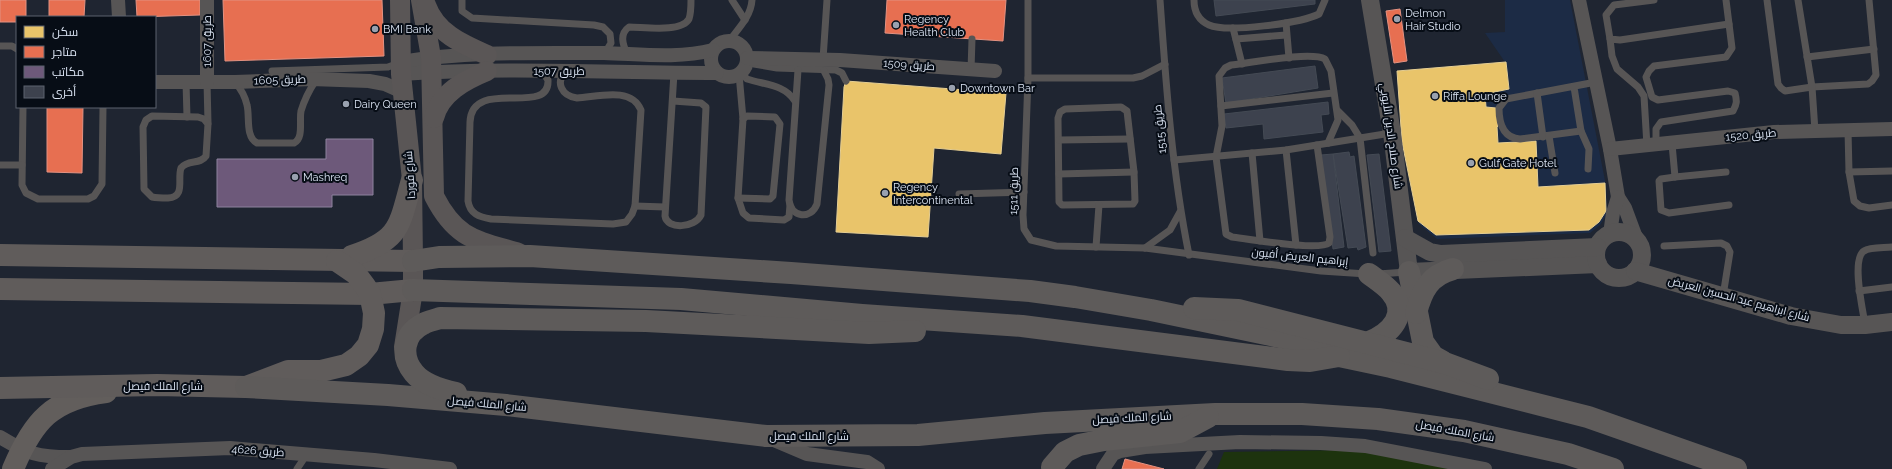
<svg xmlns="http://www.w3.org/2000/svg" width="1892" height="469" viewBox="0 0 1892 469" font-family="Raleway,Cairo,sans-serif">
  <rect width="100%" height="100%" fill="#1f2531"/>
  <polygon fill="#1c2b45" points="1505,0 1570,0 1606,186 1607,214 1600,225 1590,233 1437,239 1419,224 1398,75 1507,65 1485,33 1505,32"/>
  <polygon fill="#1d330e" points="1350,450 1471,469 1217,469 1224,452"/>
  <g fill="#e9c46a" stroke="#e5ce93">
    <polygon points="1506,62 1509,89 1485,94 1486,107 1496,108 1498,126 1497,127 1498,143 1536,141 1538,187 1605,183 1606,211 1599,222 1589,230 1436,235 1418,221 1402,142 1397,71"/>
    <polygon points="846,81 1006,93 1001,154 934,148 928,237 836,232 844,87"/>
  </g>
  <g fill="#e76f51" stroke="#e39282">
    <polygon points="0,0 26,0 26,17 17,17 17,22 0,22"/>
    <polygon points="49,0 85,0 84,17 49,17"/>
    <polygon points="136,0 200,0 200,15 137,17"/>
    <polygon points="223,0 382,0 384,56 225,61"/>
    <polygon points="887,0 1006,0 1003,41 885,33"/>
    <polygon points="1400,9 1407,61 1394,63 1386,11"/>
    <polygon points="47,107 83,107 82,173 47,172"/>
    <polygon points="1125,459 1164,469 1122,469"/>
  </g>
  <polygon fill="#6d597a" stroke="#8e839e" points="326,139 373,139 373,195 332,195 332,207 217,207 217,159 326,159"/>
  <g fill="#3d424e" stroke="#444a54">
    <polygon points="1214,0 1315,0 1315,4 1216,16"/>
    <polygon points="1315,66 1318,88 1226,103 1222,78"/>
    <polygon points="1328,102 1329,114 1321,115 1323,132 1264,139 1263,124 1226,128 1224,114"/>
    <polygon points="1349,152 1350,157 1354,156 1366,247 1358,250 1357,247 1348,248 1333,154"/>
    <polygon points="1333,154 1344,247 1333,249 1321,155"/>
    <polygon points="1379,154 1391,251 1379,252 1367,155"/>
  </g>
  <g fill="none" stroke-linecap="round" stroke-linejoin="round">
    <g stroke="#575555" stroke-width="7">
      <polyline points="462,0 462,11 472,18 594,25 603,27 610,34 611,43 605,53"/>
      <polyline points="732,0 745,20"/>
      <polyline points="1028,0 1028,78 1023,215 1024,229 1031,240 1056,246 1145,248 1321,271 1367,274"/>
      <path d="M1160,0C1166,85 1172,171 1189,255"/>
      <path d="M1194,0C1194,11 1198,20 1209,25C1227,33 1301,23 1319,14L1325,0"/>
      <polyline points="1654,0 1614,5 1606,15 1610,39 1620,40 1729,24"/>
      <polyline points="1767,0 1778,84 1781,88 1785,91 1812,87 1868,84 1872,81 1876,75 1869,0"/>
      <polyline points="1798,0 1812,87 1815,131"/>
      <polyline points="1286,23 1289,58"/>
      <polyline points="1233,28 1242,64"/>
      <polyline points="1236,39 1286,35"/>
      <polyline points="1610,39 1612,56 1617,69 1638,87 1644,96 1647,146"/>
      <path d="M729,41C739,28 751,16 752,0"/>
      <polyline points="0,46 12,46 17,49"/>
      <path d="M627,54C623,45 619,34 629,27C644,27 681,33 689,19C691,13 691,6 691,0"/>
      <polyline points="1807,57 1874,49"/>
      <polyline points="823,59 827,0"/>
      <polyline points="754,64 777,68 836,70 842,73 846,81"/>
      <path d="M743,70L744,76L747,79C765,85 784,84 795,101"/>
      <path d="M798,70L789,200C791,218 811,220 817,204L829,85L828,79L824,71"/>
      <polyline points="971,70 972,39"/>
      <polyline points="272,71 388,67 399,63"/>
      <path d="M542,71L548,80C550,118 472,76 470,122L468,201C470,214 479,217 491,219L613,224L626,222L632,214L635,206L641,110C631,86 597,97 577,98C562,96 554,82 567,71"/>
      <polyline points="739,74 743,119 738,198 743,213 749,218 784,220 789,217 790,205"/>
      <polyline points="1028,78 1133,78 1142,76 1165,64"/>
      <polyline points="186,82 187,117"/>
      <polyline points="207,82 208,123"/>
      <path d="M235,82C241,89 245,96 247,105C250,116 245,137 257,143H294C304,138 299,121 301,111C304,101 310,89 316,80"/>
      <path d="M1574,87L1581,131L1520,139C1503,138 1499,123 1499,108L1506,99L1596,82"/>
      <polyline points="1537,93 1543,137"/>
      <path d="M673,101L701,103L706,107L701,215C695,228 667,230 665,216L674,73"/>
      <polyline points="1221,106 1333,93"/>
      <polyline points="23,107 22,185 26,193 38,199 88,199 94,196 102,184 103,107"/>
      <polygon points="1121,107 1127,111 1134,172 1135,201 1133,204 1062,205 1059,202 1058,118 1060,112 1065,109"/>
      <polyline points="1338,111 1352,125 1360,138 1373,253"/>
      <path d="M152,116L198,117L204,119L208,124L206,156C200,165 188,159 181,168C177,179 186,197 168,198C162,198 157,198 152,197L144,189L143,127L146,120Z"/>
      <polyline points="1848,130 1849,172 1854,201 1860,206 1869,208 1892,205"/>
      <polyline points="1581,131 1589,149 1588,169"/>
      <polyline points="1549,136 1555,173"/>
      <polyline points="1059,140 1130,139"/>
      <polyline points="1672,144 1675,177 1661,179 1659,181 1661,210 1669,213 1729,205"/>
      <path d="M1317,145L1330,237L1329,243C1319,251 1248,239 1232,237L1226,234L1216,157L1222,126L1219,76L1225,68L1231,65C1250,63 1311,51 1325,59L1331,71L1338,120L1328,143"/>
      <path d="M1656,145V129L1661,122L1733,111C1737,104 1737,101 1735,93L1728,91L1658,100L1652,97L1646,77L1649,71L1654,66L1726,57L1732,48L1726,0"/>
      <polyline points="1286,150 1296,245"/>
      <polyline points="1252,153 1260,241"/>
      <polyline points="1174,160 1286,150 1391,133"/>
      <polyline points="0,165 22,165"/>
      <polyline points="1849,172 1892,171"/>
      <polyline points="1059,174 1134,172"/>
      <polyline points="1675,177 1726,172"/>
      <polyline points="959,194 1024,192"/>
      <polyline points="738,198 770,199 773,196 780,124 775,117 747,116 743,119"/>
      <polyline points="635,206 665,207"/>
      <polyline points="1664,246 1721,243 1727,246 1730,252 1723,296"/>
      <polyline points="1096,247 1099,205"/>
      <polyline points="1145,248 1170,230 1180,212"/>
      <polyline points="1378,274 1407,272"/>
      <polyline points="1859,291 1892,287"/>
      <path d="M1865,324C1863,311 1851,259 1864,251C1870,247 1884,248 1892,247"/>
      <polyline points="297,469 307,454"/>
      <polyline points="1199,469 1209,454"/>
    </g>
    <g stroke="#575555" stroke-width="14">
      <polyline points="118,0 119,17"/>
      <polyline points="1579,0 1610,149 1618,197 1625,208 1638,243"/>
      <circle cx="729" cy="59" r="18"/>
      <polyline points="747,58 840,60 995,71"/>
      <path d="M401,62C466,51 538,53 604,53C641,54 677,59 713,50"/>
      <path d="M401,74C507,67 612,73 717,73"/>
      <polyline points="155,82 235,82 311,79 369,81 385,84 403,92"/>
      <polyline points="207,82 207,0"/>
      <polyline points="1610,149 1774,132 1892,129"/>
      <polyline points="1610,234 1613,213 1618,197"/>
      <path d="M0,437C28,454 38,457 70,457"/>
      <polyline points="774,440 807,454 867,462 878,469"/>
      <polyline points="52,469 71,457 82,454 230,448 374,460 450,469"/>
      <polyline points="1103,469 1113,454 1120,451 1145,447 1240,442 1321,443 1365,446 1485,469"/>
    </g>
    <g stroke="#575555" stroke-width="18">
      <polyline points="1370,0 1392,133 1409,272 1598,264"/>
      <circle cx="1619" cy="255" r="23"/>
      <polyline points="1405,238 1430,252 1441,254 1597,247"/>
      <polyline points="1635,271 1791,316 1841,325 1865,325 1892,322"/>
    </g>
    <g stroke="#5a5656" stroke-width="20">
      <polyline points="400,0 401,74 412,180 413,261 413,290 404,347"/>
      <path d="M421,0L431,57L434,196C456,239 475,240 519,253"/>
      <path d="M426,5C436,33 462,44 487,55"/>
      <path d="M434,118C440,93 465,80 487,71"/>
    </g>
    <path stroke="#625e5c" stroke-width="22" d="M13,469C33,421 52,399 106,392"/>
    <g stroke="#605c5b" stroke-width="22">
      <polyline points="0,255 413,261"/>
      <path d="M352,256C401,240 399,226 412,180"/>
      <polyline points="0,289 370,294 413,290"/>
      <polyline points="0,388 157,385 246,387 288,371 321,371 346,365 359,356 368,345 373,329 374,313 370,294 365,286 356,274 337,261"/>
    </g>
    <g stroke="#5e5b5a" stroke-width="22">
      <polyline points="413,261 439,257 530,256 791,273 1030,291 1075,297 1151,310 1304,342 1339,356 1391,367 1588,417 1736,469"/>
      <polyline points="1409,272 1423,342 1433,356 1442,361"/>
      <path d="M1369,274C1377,280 1385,285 1391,292C1410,314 1390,334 1369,342"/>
      <polyline points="413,290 681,299 862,315 1022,326 1288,360 1310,361 1339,356"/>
      <polyline points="1194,308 1238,310 1445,363 1488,379"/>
      <path d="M1416,313C1422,290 1430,275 1453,269"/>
      <polyline points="246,387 388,395 506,405 766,436 918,435 1045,423 1215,414 1302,414 1378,419 1464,431 1568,454 1613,469"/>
      <path d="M456,393C442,390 423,384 414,373C400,356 403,334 423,324C428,321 435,320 440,318L646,321L869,333L915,331"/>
      <polyline points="1052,467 1065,452 1079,445 1104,440 1180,432 1208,417"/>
    </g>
  </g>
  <g fill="#99a1af" stroke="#070d16" stroke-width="1.5">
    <circle cx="1397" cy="19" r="4"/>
    <circle cx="896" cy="25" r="4"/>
    <circle cx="375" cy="29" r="4"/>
    <circle cx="952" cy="88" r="4"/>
    <circle cx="1435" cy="96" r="4"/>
    <circle cx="346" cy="104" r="4"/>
    <circle cx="1471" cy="163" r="4"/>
    <circle cx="295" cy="177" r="4"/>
    <circle cx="885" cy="193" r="4"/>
  </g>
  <g text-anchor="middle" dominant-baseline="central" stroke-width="4" stroke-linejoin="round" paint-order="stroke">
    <g font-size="11" fill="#dbe4f3" stroke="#070d16" text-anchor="start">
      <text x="1405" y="13">Delmon<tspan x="1405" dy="13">Hair Studio</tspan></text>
      <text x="904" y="19">Regency<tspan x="904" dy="13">Health Club</tspan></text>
      <text x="383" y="29">BMI Bank</text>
      <text x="960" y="88">Downtown Bar</text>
      <text x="1443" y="96">Riffa Lounge</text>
      <text x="354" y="104">Dairy Queen</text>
      <text x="1479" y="163">Gulf Gate Hotel</text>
      <text x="303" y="177">Mashreq</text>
      <text x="893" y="187">Regency<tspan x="893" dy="13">Intercontinental</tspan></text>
    </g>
    <g font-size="11" fill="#dbe4f3" stroke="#070d16">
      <text transform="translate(207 41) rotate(-90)">طريق 1607</text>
      <text transform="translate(909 65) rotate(4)">طريق 1509</text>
      <text x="559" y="71">طريق 1507</text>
      <text transform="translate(280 80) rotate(-2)">طريق 1605</text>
      <text transform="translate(1160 129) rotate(-96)">طريق 1515</text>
      <text transform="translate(1751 135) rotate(-5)">طريق 1520</text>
      <text transform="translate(1391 136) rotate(82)">شارع صلاح الدين الأيوبي</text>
      <text transform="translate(410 175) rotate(-94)">شارع فوردا</text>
      <text transform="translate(1014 191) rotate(-89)">طريق 1511</text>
      <text transform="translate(1300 257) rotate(6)">إبراهيم العريض أفيون</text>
      <text transform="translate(1739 299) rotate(15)">شارع ابراهيم عبد الحسين العريض</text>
      <text x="163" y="386">شارع الملك فيصل</text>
      <text transform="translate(487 404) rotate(5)">شارع الملك فيصل</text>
      <text transform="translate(1132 418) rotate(-3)">شارع الملك فيصل</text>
      <text transform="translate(1455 431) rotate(10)">شارع الملك فيصل</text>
      <text x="809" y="436">شارع الملك فيصل</text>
      <text transform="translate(258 451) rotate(4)">طريق 4626</text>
    </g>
  </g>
  <rect x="16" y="16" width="140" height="92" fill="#070d16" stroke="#5c636e"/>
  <rect x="24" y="26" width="20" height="12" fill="#e9c46a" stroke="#5c636e"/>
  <text x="52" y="36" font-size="12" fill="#dbe4f3">سكن</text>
  <rect x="24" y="46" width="20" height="12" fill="#e76f51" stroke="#5c636e"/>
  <text x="52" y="56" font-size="12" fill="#dbe4f3">متاجر</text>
  <rect x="24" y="66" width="20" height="12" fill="#6d597a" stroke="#5c636e"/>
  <text x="52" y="76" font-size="12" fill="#dbe4f3">مكاتب</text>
  <rect x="24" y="86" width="20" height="12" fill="#3d424e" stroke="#5c636e"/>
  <text x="52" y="96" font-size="12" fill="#dbe4f3">أخرى</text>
</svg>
